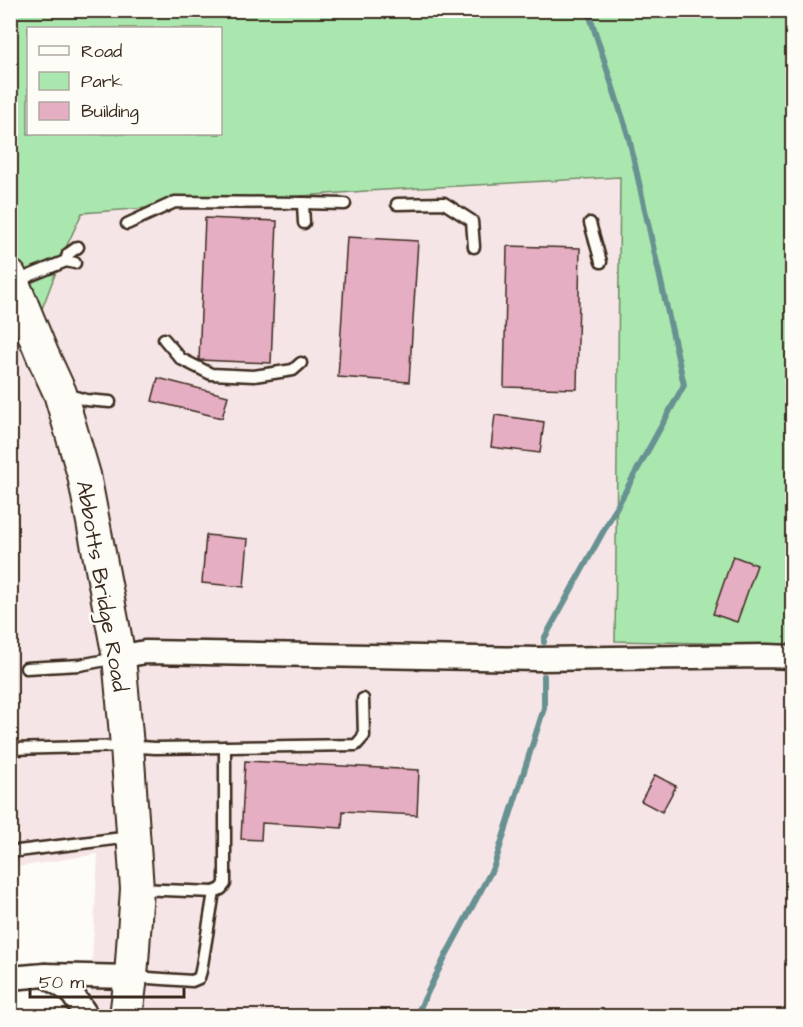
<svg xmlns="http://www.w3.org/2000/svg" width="803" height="1027" font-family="'Architects Daughter',sans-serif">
  <rect width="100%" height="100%" fill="#fdfcf7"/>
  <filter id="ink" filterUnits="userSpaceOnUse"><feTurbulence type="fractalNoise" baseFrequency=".0167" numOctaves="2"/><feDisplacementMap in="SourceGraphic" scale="12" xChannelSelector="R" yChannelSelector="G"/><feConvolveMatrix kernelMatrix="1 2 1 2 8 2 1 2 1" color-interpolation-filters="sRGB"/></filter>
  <g filter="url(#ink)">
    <path fill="#f6e5e7" d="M620,177L615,641L792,645V1016H89L98,854L11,868V344L31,338L62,256L81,213L366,191Z"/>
    <path fill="#aae7ae" stroke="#728866" stroke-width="1.5" fill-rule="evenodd" d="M11,11H792V645L615,641L620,177L366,191L82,213L62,256L31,338L11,288ZM28,28H220V134H28Z"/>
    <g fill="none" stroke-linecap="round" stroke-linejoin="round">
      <g stroke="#679192" stroke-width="6">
        <path d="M544,642V639L684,385L629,138L588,10"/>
        <path d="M416,1016L445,957L494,866L544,708V676"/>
      </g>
    </g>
    <g fill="#e6aec3" stroke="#3b2a1e" stroke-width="1.5">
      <path d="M205,218L277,221L271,363L199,360Z"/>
      <path d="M347,237L418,241L409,382L338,377Z"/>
      <path d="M507,246L580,248L577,389L504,387Z"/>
      <path d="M158,378L228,396L222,418L152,401Z"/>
      <path d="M495,415L544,422L540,453L491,447Z"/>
      <path d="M206,535L248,539L244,587L202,583Z"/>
      <path d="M733,556L757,565L737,622L713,614Z"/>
      <path d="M245,761L419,770L417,815L343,811L342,828L262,823L261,840L241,839Z"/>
      <path d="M655,775L676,786L662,812L641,801Z"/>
    </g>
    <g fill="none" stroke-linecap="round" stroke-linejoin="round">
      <g stroke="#3b2a1e" stroke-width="15">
        <g id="lane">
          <path d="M303,203L345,204"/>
          <path d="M397,204L444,203L472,221L474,247"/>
          <path d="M590,223L601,262"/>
          <path d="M127,224L175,202L303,203L304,223"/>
          <path d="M66,261L68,254L78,247"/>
          <path d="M14,282L66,261L75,263"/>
          <path d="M164,339L181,359L211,374L254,376L293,370L301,363"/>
          <path d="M66,394L86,400L110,402"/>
          <path d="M26,668L80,665L116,658"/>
          <path d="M10,749L127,746L155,748L356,745L364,736L363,699"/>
          <path d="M10,852L130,837"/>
          <path d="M138,889L214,892L221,889L225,884V747"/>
          <path d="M134,977L192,981L199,978L201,971L214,892"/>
        </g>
      </g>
      <g stroke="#3b2a1e" stroke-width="27">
        <g id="street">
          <path d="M119,657L145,652L537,659L767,656L792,657"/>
          <path d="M45,975L71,992L87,1016"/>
          <path d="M10,978L45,975L131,977"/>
        </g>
      </g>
      <g stroke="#3b2a1e" stroke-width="36">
        <path id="secondary" d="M10,276L43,356L60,393L84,475L119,657L127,746L137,889L131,977L126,1016"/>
      </g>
      <use href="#lane" stroke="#fdfcf7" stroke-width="10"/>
      <use href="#street" stroke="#fdfcf7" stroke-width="22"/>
      <use href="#secondary" stroke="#fdfcf7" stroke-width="32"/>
    </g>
  </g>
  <g text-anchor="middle" stroke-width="4.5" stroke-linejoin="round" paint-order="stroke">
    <g font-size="22" fill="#3b2a1e" stroke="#fdfcf7">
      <text transform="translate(103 586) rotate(80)" y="8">Abbotts Bridge Road</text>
    </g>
  </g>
  <rect width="803" height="1027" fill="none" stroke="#fdfcf7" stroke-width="36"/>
  <rect x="18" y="18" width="767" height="991" fill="none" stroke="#3b2a1e" stroke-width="2" filter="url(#ink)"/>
  <rect x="27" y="27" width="195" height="108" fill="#fdfcf7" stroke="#afa8a0" stroke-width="1.5"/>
  <rect x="39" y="46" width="30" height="9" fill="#fdfcf7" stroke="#afa8a0" stroke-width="1.5"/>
  <text x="81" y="57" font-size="18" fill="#3b2a1e">Road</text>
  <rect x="39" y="72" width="30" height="18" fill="#aae7ae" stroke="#afa8a0" stroke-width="1.5"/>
  <text x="81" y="87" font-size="18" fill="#3b2a1e">Park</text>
  <rect x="39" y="102" width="30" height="18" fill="#e6aec3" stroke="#afa8a0" stroke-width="1.5"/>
  <text x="81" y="117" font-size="18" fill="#3b2a1e">Building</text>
  <path d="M30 988v9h154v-9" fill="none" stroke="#3b2a1e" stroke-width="3"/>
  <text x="39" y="988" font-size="18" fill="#3b2a1e" stroke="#fdfcf7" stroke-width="4.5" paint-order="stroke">50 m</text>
</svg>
